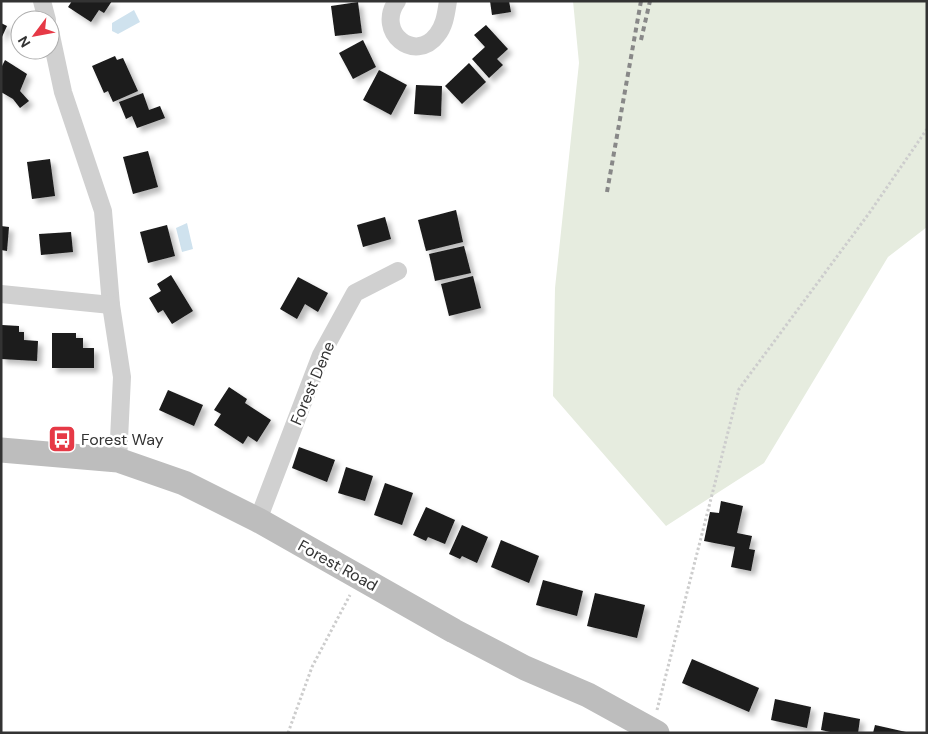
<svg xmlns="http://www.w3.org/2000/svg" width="928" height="734" font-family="'DM Sans',sans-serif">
  <defs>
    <filter id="shadow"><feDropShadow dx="4.5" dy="4.5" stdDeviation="2.5" flood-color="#0004"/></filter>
  </defs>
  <rect width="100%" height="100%" fill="#fff"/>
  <path fill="#e6ecdf" d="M573,1H927V227L888,257L764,463L666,526L553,396L555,288L579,63Z"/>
  <g fill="#cfe2ee">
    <path d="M134,10L140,22L118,34L112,31V23Z"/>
    <path d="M187,223L193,249L182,252L176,228Z"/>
  </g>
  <g fill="#1a1a1a" filter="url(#shadow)">
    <path d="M72,1H112L104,13L99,10L91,22L68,7Z"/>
    <path d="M490,1H509L511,12L492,15Z"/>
    <path d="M358,2L362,33L335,36L331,6Z"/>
    <path d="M1,23L7,26L1,39Z"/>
    <path d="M486,25L508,49L497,59L503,65L489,78L472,59L485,47L474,35Z"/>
    <path d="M363,40L376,67L353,79L339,53Z"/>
    <path d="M115,56L117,60L123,58L138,91L113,102L108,91L104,93L92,66Z"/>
    <path d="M5,60L27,74L20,91L29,101L20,108L13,99L1,92V68Z"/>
    <path d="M469,63L486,82L462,104L445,86Z"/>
    <path d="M379,70L407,85L391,115L363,100Z"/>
    <path d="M416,85L442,86L441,116L414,114Z"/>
    <path d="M143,93L149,110L160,106L165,118L137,128L132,116L126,119L119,102Z"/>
    <path d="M148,151L158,187L133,194L123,157Z"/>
    <path d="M50,159L55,196L32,199L27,162Z"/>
    <path d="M456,210L463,242L426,251L418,220Z"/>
    <path d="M385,217L391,239L363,247L357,225Z"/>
    <path d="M167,225L175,256L148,263L140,232Z"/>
    <path d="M1,226L9,227L7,251L1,250Z"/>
    <path d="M71,232L73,252L41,255L39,234Z"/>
    <path d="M464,246L471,273L435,281L429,254Z"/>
    <path d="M171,275L193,311L172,324L163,310L158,313L149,298L161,291L157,284Z"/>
    <path d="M473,276L481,308L449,316L441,284Z"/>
    <path d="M298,277L328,293L318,312L305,304L297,319L280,309Z"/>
    <path d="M2,325L19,326V332H24V340L38,341L37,361L1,359Z"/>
    <path d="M52,333H76V338H83V348H94V368H52Z"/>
    <path d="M229,387L247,399L245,403L271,420L257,442L248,436L243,444L214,425L221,414L214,410Z"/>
    <path d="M168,390L203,405L194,426L159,410Z"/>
    <path d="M299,447L335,460L327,482L292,468Z"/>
    <path d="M346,467L373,476L365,501L338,493Z"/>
    <path d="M385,483L413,493L402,525L374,515Z"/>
    <path d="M721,501L743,506L737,533L752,536L749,549L755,550L751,571L731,567L735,547L704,541L710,512L719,513Z"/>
    <path d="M426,507L455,520L445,544L428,537L426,541L413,535Z"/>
    <path d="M462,525L488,537L477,563L462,556L460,559L449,554Z"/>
    <path d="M501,540L539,556L529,583L491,567Z"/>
    <path d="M543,580L583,591L577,616L536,605Z"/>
    <path d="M595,593L645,605L637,638L587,626Z"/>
    <path d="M692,659L759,688L749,712L682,683Z"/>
    <path d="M775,699L811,707L807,728L771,720Z"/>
    <path d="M824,712L860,719L858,733H835L821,730Z"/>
    <path d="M875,725L906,732V733H873Z"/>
  </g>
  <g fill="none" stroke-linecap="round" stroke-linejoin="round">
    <g stroke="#cdcdcd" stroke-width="3" stroke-dasharray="2.5 2.5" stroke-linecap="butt">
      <path d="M657,710L739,389L870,212L927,129"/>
      <path d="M288,733L312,667L350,595"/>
    </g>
    <g stroke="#d0d0d0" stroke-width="18">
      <path d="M42,1L47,20"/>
      <path d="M397,1C375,32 415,64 437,35C445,25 446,13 448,1"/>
      <path d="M50,31L63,92L103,211L111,305L122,377L118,460"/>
      <path d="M1,294L111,305"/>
      <path d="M258,520L321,355L355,293L398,271"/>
    </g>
    <path stroke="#bdbdbd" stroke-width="25" d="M1,450L118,460L184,483L258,520L454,631L525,668L588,695L657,733"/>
    <g stroke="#888" stroke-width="4" stroke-dasharray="5 4" stroke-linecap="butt">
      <path d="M641,40L650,1"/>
      <path d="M607,192L641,1"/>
    </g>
  </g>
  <defs>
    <g id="bus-square" transform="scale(1.4375)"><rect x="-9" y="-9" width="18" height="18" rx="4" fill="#e63946" stroke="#fff"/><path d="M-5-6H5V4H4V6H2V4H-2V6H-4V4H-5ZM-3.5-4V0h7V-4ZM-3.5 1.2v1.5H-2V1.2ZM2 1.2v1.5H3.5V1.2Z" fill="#fff"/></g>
  </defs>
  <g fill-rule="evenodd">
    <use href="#bus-square" x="62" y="439"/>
  </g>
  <g text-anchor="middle" stroke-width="5" stroke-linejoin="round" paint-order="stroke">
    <g font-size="16" fill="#333" stroke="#fff">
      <text transform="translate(312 383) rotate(-67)" y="6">Forest Dene</text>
      <text transform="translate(338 565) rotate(29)" y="6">Forest Road</text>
    </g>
    <g font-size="16" fill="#333" stroke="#fff" text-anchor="start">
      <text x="81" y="445">Forest Way</text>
    </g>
  </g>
  <rect width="928" height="734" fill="none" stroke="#333333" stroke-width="5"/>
  <g transform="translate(35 35) rotate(238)"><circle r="24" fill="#ffffff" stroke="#adadad"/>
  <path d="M0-4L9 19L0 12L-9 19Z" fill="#e63946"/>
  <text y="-8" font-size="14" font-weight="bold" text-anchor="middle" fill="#333333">N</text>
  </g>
</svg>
